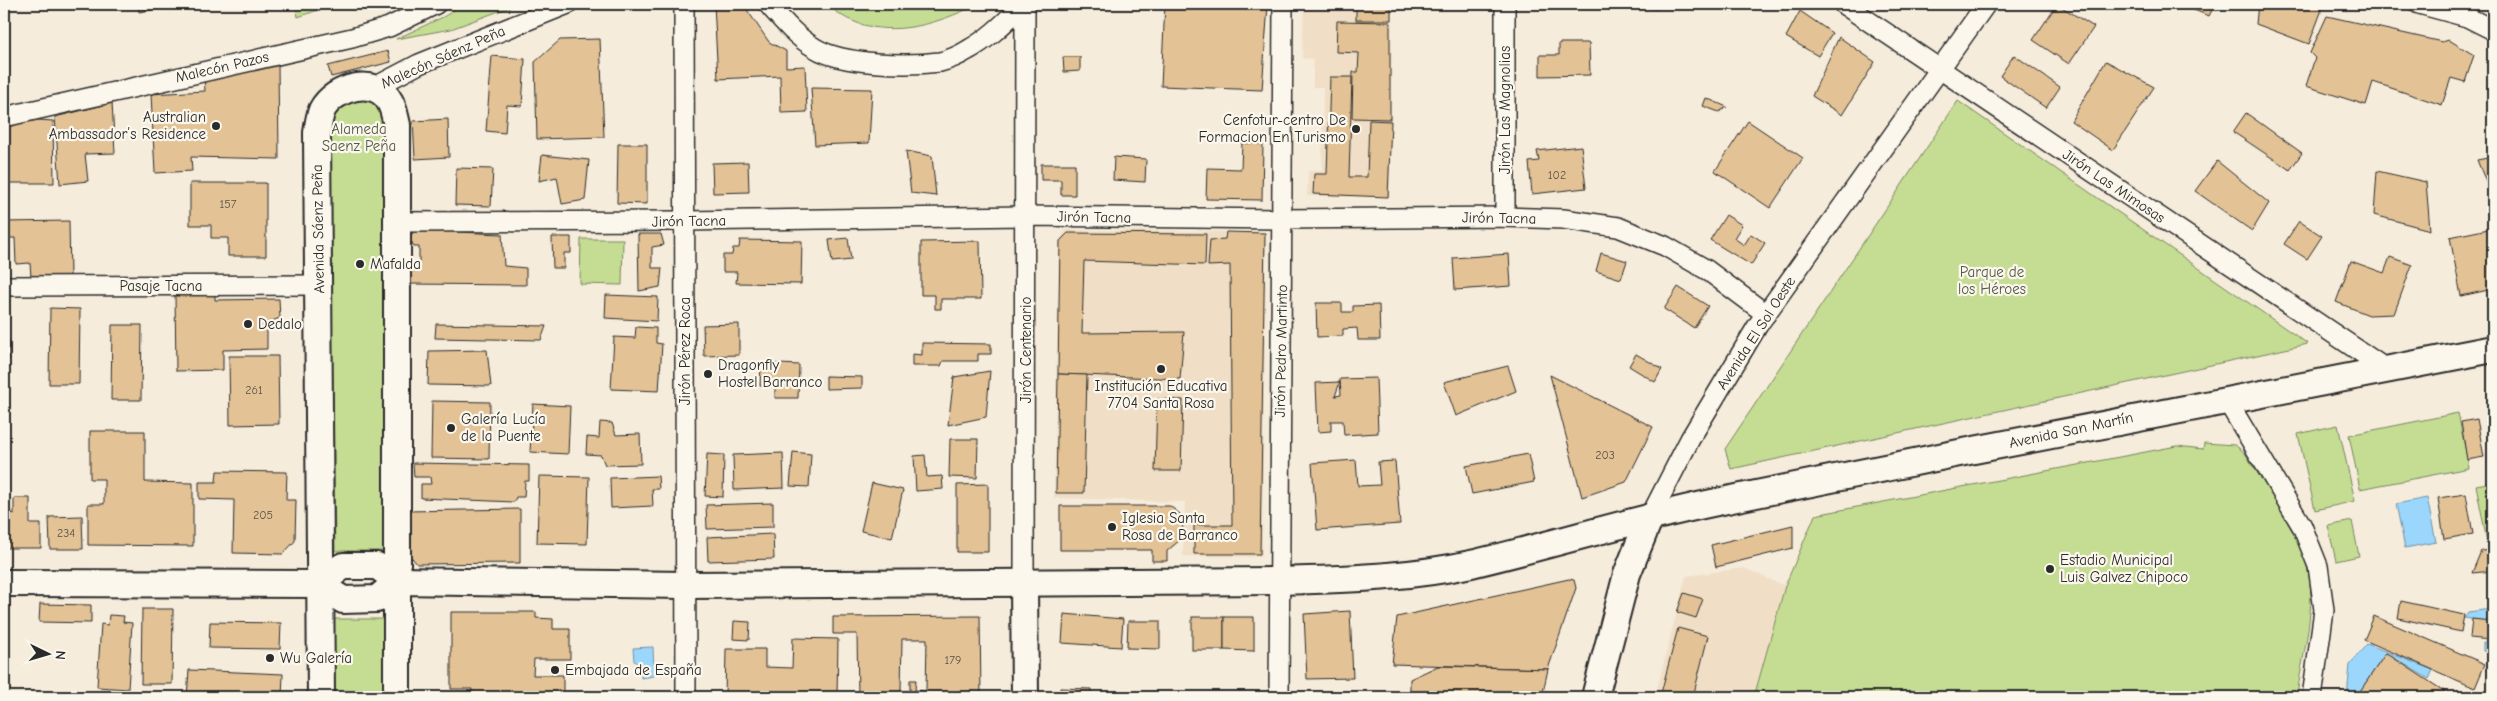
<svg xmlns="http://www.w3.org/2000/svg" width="2497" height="701" font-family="'Comic Neue',sans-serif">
  <rect width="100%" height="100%" fill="#f6ecdb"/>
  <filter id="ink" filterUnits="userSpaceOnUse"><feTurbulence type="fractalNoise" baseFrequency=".02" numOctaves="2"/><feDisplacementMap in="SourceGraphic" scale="10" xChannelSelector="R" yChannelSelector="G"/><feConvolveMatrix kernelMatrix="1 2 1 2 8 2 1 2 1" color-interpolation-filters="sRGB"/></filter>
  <g filter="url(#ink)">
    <g fill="#f0dfc6">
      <path d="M1304,4H1392L1390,197L1307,196L1308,171H1322L1323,87H1313V59L1302,58Z"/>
      <path d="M1066,230L1266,232L1262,557L1183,556L1185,502L1054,498L1059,241Z"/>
      <path d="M1744,568L1785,586L1754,697H1655L1686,576Z"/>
    </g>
    <g fill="#c4dd93" stroke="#78845f">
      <path d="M296,4H335L298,17Z"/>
      <path d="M463,4H518L451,29L396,39L445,16Z"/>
      <path d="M828,4H978C936,25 883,42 839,14C835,12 832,7 828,4Z"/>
      <path d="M357,96L377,103L390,126L385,551H335L330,134L337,106Z"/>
      <path d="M1958,101L2308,344L1731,469L1725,449Z"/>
      <path d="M581,239H623L622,285L580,284Z"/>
      <path d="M2458,413L2469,468L2360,489L2349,435Z"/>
      <path d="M2338,425L2355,501L2315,510L2298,434Z"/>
      <path d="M2204,443L2235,445L2245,453C2266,488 2301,535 2309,575C2316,611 2301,660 2297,697H1754L1785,586L1815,515L2177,446L2203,449Z"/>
      <path d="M2493,482V546L2488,547L2476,485Z"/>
      <path d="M2352,521L2359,556L2336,561L2328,526Z"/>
      <path d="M334,619H386V697H335Z"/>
    </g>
    <g fill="#9bd7fc" stroke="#6e92a8">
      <path d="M2427,498L2436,542L2405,548L2396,504Z"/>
      <path d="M2491,609L2493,610V652L2483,651V643H2489L2491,622L2464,618L2468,612Z"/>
      <path d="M2367,644L2433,670L2429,679L2386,653L2356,697H2347L2350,664Z"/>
      <path d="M653,647L654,676L641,678L640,665L634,661L633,648Z"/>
    </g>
    <g fill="#e3c295" stroke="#2b2b2b" fill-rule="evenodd">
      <path d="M138,4H183L139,12Z"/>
      <path d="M714,4H743L769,42L786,51V67L805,66L807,112L781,113L780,76L718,79Z"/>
      <path d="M1165,4H1268L1262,90L1161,86Z"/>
      <rect x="1356" y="4" width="35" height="16"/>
      <path d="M1626,4H1658L1657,9Z"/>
      <path d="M1714,4H1731L1729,11L1714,6Z"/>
      <path d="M2057,4L2094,27L2069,64L2033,40Z"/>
      <path d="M2179,4H2215L2209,16Z"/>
      <path d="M2258,4H2314L2323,7L2309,44L2256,24Z"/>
      <path d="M1800,11L1832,33L1818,56L1786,37Z"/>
      <path d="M2327,16L2442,42L2449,40L2474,55L2465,82L2451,78L2442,105L2373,82L2366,105L2306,86L2315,58L2310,53Z"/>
      <path d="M1337,21L1390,22V119L1352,118L1353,72H1358L1359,53L1336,52Z"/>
      <path d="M1839,37L1875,62L1842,115L1812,96Z"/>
      <path d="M600,39L604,137L537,139L535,62L560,40Z"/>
      <path d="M1559,43H1589L1590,75L1540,76V55H1559Z"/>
      <path d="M388,51L391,62L331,77L328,66Z"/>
      <path d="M2014,55L2060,87L2046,108L2000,76Z"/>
      <path d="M492,56L525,59L522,106L507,105L505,133L486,131Z"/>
      <path d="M1063,57H1080V71L1064,72Z"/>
      <path d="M2106,61L2154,87L2113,150L2071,121Z"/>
      <path d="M278,63L279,159L191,157L192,171L155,173L151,94L205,91L204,77Z"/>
      <path d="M1330,77H1352L1349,177H1367L1369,120L1391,121L1388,197L1313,194L1314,174H1327Z"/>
      <path d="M811,88L872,89L869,143L815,145Z"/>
      <path d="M1706,98L1727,107L1719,112L1703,106Z"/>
      <path d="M112,103L115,153L85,154L88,181L60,184L55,117Z"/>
      <path d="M2246,113L2302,153L2290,170L2233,132Z"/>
      <path d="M24,119L53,121L54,183H4V124Z"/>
      <path d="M448,119L449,157L415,159L413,121Z"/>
      <path d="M1748,121L1803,158L1770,208L1715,171Z"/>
      <path d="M1242,143L1263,144L1262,200L1206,199L1207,168L1241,169Z"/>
      <path d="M618,144H647V204L617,203Z"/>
      <path d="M1581,146L1586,188L1532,194L1529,162L1539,161L1537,151Z"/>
      <path d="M906,151L932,156L936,196L911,193Z"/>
      <path d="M542,155L589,160L585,200L562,204L557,177L539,181Z"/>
      <path d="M1114,157L1146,159L1145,182L1113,180Z"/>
      <path d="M2493,157V199L2477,160Z"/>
      <path d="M2217,161L2269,203L2252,231L2195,191Z"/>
      <path d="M748,162L749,192L713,193L712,163Z"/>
      <path d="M1041,164H1075V195H1061V180H1041Z"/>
      <path d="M456,168L493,169L491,206L455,205Z"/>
      <path d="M2377,171L2426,182L2430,230L2374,215Z"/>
      <path d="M190,183H266V256H228V238H211V225H190Z"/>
      <path d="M1726,215L1742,225L1734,238L1744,245L1751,234L1765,243L1751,265L1710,240Z"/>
      <path d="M69,221L70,276L31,277L30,263L16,264L15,238H4V222Z"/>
      <path d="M2299,221L2322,236L2307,259L2284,244Z"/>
      <path d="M2493,228V289L2461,296L2450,237Z"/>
      <path d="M414,230L502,234L504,266L526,268V285L410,284V269L415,263H419V247H414L410,238Z"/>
      <path d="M1226,232L1265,233L1260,554H1194V525H1232L1230,265L1208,266L1210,240L1225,239Z"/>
      <path d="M1068,233L1206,234L1205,265L1084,261L1082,333L1184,332L1180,379L1058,374L1060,241Z"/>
      <path d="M638,234H661L664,245L652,247V268H662L660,287L639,291Z"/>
      <path d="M552,237H571V253H564V268H553Z"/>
      <path d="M848,238L851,260L832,262L829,240Z"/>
      <path d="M740,240L802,241L801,284L736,283L737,272H723V255H732L733,248H739Z"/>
      <path d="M980,241L981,299H941V309H935V295H921V242Z"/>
      <path d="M1601,253L1627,261L1621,279L1596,271Z"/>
      <path d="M1509,254L1511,286L1455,290L1453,258Z"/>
      <path d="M2390,257L2412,265L2394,314L2369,315L2336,302L2351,261L2384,273Z"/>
      <path d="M1678,287L1708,306L1694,328L1664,309Z"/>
      <path d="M215,294V300L279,299L280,318L267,323V349L223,350V370L176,371L175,295Z"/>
      <path d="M606,295L658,297L657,321L605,318Z"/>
      <path d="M1316,303H1342V312H1353V306L1379,305L1380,340H1358L1357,328L1343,329V336L1317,337Z"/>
      <path d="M50,308L80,309L79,384H49Z"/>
      <path d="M436,324L546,326L541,340L435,338Z"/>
      <path d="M739,324V355L704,356L703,325Z"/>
      <path d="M112,325H142L141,400H111Z"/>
      <path d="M636,327L656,328V343L662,344L659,391L611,389L614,337L635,338Z"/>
      <rect x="4" y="340" width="5" height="20"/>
      <path d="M922,343L991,344V354H978V361H943L941,366H912V354L922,355Z"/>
      <path d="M487,350L491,386L428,385L429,351Z"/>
      <path d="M1636,354L1662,369L1655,382L1629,366Z"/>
      <path d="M229,356H278L279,424L230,425Z"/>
      <path d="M761,363L799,365L798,398H775V386H760Z"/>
      <path d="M1508,366L1516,391L1456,416L1444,382Z"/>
      <path d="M990,371L986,417L948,425L954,377Z"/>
      <path d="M1058,374L1087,375L1084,493H1056Z"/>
      <path d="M1550,375L1653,427L1626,482L1582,497Z"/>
      <path d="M826,376L862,377V388L826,389Z"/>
      <path d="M1376,378L1378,433L1344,435L1343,421H1331V431L1318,432L1316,383L1340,382L1335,396L1341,395L1340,379Z"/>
      <path d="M1157,399L1183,400L1181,471H1155Z"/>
      <path d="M432,401L490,402L489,459L431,458Z"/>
      <path d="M533,404L570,406L568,454L530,452Z"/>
      <path d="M2493,414V438L2489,415Z"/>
      <path d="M2477,419L2484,457L2467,460L2461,422Z"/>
      <path d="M600,422L612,423L616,435L640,434L641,464L605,465L601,455L586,454L587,437L599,438Z"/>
      <path d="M90,431H145V482L193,483V546L88,545V504H104V479H90Z"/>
      <path d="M950,439H978L977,478L949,477Z"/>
      <path d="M793,452L811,454L809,487L790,486Z"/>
      <path d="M783,453L784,488L734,490L733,455Z"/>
      <path d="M707,454L724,455L723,497L705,496Z"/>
      <path d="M1528,454L1534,482L1472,494L1466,466Z"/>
      <path d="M925,455L927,477L942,476L943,489L916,491L914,456Z"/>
      <path d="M1356,460L1358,486L1380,485L1378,462L1395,461L1400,524L1317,530L1312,463Z"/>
      <path d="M413,463L529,465V481H525L524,497H516L514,502L421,498V484H431L430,477H414Z"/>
      <path d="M217,471L287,472L286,500H296L295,541L283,554L233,553L234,500L199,499V482H216Z"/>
      <path d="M539,476L589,477L587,544L537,543Z"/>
      <path d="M658,476L659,489H652L653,506L611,508L610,478Z"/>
      <path d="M872,483L903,490L892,538L861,531Z"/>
      <path d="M988,484V552H957V485Z"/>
      <path d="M2466,494L2473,534L2444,539L2438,498Z"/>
      <path d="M14,498H30V524H41V548H4V502H7V511L14,514Z"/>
      <path d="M773,503V527L707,529L706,505Z"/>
      <path d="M1060,506H1170L1180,514L1183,526L1180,540L1167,551V561H1152V550H1060Z"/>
      <path d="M520,509V563L417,564L408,553L407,511Z"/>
      <path d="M82,516L83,549H50L49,517Z"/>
      <path d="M1793,525V548L1716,567L1711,545Z"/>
      <path d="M773,534L774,559L708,561L707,537Z"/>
      <path d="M2493,550V571L2472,573L2481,551Z"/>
      <path d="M1569,579L1574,580L1576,588L1548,669L1392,664L1397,617Z"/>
      <path d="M1684,593L1703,599L1696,618L1677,612Z"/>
      <path d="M2401,601L2464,615L2461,632L2398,618Z"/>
      <path d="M40,604L91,605V623L39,622Z"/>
      <path d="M142,609H173L172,684H141Z"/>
      <path d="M1350,611L1353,678L1307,679L1304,614Z"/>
      <path d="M451,612H536V618L553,619V629H570V659H534L533,675H563V697H472V689H451Z"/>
      <path d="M1064,614L1123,619L1121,647L1062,643Z"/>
      <path d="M109,615L124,616L123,622L132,623L128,689L97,687L101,624L108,625Z"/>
      <path d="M980,616L981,697H858L857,634H833V617ZM902,639H927L926,691L915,690L916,680H910V691H901Z"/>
      <path d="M2374,616L2485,664L2475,688L2364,640Z"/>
      <rect x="1192" y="617" width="32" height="33"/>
      <path d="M1224,617H1254V651L1224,650Z"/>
      <path d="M2472,619L2491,621L2490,640L2470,638Z"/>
      <path d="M734,621L750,622L749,640L733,639Z"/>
      <path d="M1128,621H1160V649L1127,648Z"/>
      <path d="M210,622L281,623L280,649L209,648Z"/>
      <path d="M1678,628L1708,636L1693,697H1660Z"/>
      <path d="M793,638L838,639L837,697H786V695H762V697H725L726,649H765V667L792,668Z"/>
      <path d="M4,644H9L7,686H4Z"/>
      <path d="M2386,653L2453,697H2356Z"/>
      <path d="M1438,666L1548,669L1542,697H1410V679Z"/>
      <path d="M189,670L283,674L282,697H187Z"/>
      <path d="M1060,688L1091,689V697H1060Z"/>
      <path d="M1299,694L1366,695V697H1299Z"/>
    </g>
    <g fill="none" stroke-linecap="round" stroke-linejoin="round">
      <g stroke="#2b2b2b" stroke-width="22">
        <g id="street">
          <path d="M684,4L686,697"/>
          <path d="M768,4C782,20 796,37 815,48C843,65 908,66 940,62C948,60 960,55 968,50C990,38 1006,21 1024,4"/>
          <path d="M1843,4L2386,369"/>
          <path d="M2419,4L2467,17L2493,30"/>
          <path d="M373,88L419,64L568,4"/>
          <path d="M4,117L352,38L389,27L436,4"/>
          <path d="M1505,217V4"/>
          <path d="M398,222L684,221L1026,216L1282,219L1505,217L1563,219L1618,227L1665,246L1707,270L1766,314"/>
          <path d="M4,286L319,285"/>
          <path d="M2226,399L2302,526L2318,566L2324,610L2312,697"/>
          <path d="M1650,517L1690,439L1758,325L1986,4"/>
          <path d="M1024,583L1025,4"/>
          <path d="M1279,697L1283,4"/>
        </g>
      </g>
      <g stroke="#2b2b2b" stroke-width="30">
        <g id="secondary">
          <path d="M4,583L319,584L343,600L377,599L398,581L685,585L1279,581C1343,579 1408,578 1471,564C1552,545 1631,520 1712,503C1972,450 2232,398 2493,349"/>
          <path d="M1024,583L1025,697"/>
          <path d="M319,584L343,566H377L398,581"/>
          <path d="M321,697L317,133C318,126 319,118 322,110C334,87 376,75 390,102C394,109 395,117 397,125V697"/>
          <path d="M1595,697L1627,574L1650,517"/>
        </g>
      </g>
      <use href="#street" stroke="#fbf7ec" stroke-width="19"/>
      <use href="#secondary" stroke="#fbf7ec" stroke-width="26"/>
    </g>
  </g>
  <g fill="#2b2b2b" stroke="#fbf7ec" stroke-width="2">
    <circle cx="216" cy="126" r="5"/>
    <circle cx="1356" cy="129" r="5"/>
    <circle cx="360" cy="264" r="5"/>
    <circle cx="248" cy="324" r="5"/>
    <circle cx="1161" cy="369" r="5"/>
    <circle cx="708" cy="374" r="5"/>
    <circle cx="451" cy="428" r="5"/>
    <circle cx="1112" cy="527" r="5"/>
    <circle cx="2050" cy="569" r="5"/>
    <circle cx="270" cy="658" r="5"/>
    <circle cx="555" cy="670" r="5"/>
  </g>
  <g text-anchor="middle" stroke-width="4.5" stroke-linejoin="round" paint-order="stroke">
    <g font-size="12" fill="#595146">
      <text x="1557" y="179">102</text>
      <text x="228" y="208">157</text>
      <text x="254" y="394">261</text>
      <text x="1605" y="459">203</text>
      <text x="263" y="519">205</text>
      <text x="66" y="537">234</text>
      <text x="953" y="664">179</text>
    </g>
    <g font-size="15" fill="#2b2b2b" stroke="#fbf7ec">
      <text transform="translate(443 57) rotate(-24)" y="5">Malecón Sáenz Peña</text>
      <text transform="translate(222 67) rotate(-13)" y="5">Malecón Pazos</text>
      <text transform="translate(1505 110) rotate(-90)" y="5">Jirón Las Magnolias</text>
      <text transform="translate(2114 186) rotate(34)" y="5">Jirón Las Mimosas</text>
      <text transform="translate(1094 217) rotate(1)" y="5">Jirón Tacna</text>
      <text transform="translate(1499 218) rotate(1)" y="5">Jirón Tacna</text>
      <text transform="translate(689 221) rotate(-1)" y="5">Jirón Tacna</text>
      <text transform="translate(318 229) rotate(-91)" y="5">Avenida Sáenz Peña</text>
      <text x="161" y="291">Pasaje Tacna</text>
      <text transform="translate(1756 333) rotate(-57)" y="5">Avenida El Sol Oeste</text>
      <text transform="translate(1026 350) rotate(-90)" y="5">Jirón Centenario</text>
      <text transform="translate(685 351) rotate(-90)" y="5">Jirón Pérez Roca</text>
      <text transform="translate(1281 351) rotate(-89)" y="5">Jirón Pedro Martinto</text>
      <text transform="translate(2071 430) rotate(-12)" y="5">Avenida San Martín</text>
    </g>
    <g font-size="15" fill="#2b2b2b" stroke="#fbf7ec" text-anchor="start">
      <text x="206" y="122" text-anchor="end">Australian<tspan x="206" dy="17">Ambassador’s Residence</tspan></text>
      <text x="1346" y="125" text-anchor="end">Cenfotur-centro De<tspan x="1346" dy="17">Formacion En Turismo</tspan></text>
      <text x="370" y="269">Mafalda</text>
      <text x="258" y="329">Dedalo</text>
      <text x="718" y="370">Dragonfly<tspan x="718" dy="17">Hostel Barranco</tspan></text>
      <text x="1161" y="391" text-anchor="middle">Institución Educativa<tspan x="1161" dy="17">7704 Santa Rosa</tspan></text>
      <text x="461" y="424">Galería Lucía<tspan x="461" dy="17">de la Puente</tspan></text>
      <text x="1122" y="523">Iglesia Santa<tspan x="1122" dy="17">Rosa de Barranco</tspan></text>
      <text x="2060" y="565">Estadio Municipal<tspan x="2060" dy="17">Luis Galvez Chipoco</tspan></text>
      <text x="280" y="663">Wu Galería</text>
      <text x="565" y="675">Embajada de España</text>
    </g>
    <g font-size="15" fill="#515845" stroke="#fbf7ec">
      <text x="359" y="134">Alameda<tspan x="359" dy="17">Saenz Peña</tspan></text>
      <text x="1992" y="277">Parque de<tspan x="1992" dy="17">los Héroes</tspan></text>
    </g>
  </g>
  <rect width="2497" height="701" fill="none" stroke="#fbf7ec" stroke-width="20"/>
  <rect x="10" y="10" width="2477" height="681" fill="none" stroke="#2b2b2b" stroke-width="2" filter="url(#ink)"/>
  <g transform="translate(48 654) rotate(95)" stroke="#fbf7ec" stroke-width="4" paint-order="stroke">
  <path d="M0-4L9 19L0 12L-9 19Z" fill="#2b2b2b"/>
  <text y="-8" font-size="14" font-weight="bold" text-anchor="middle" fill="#2b2b2b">N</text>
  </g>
</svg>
